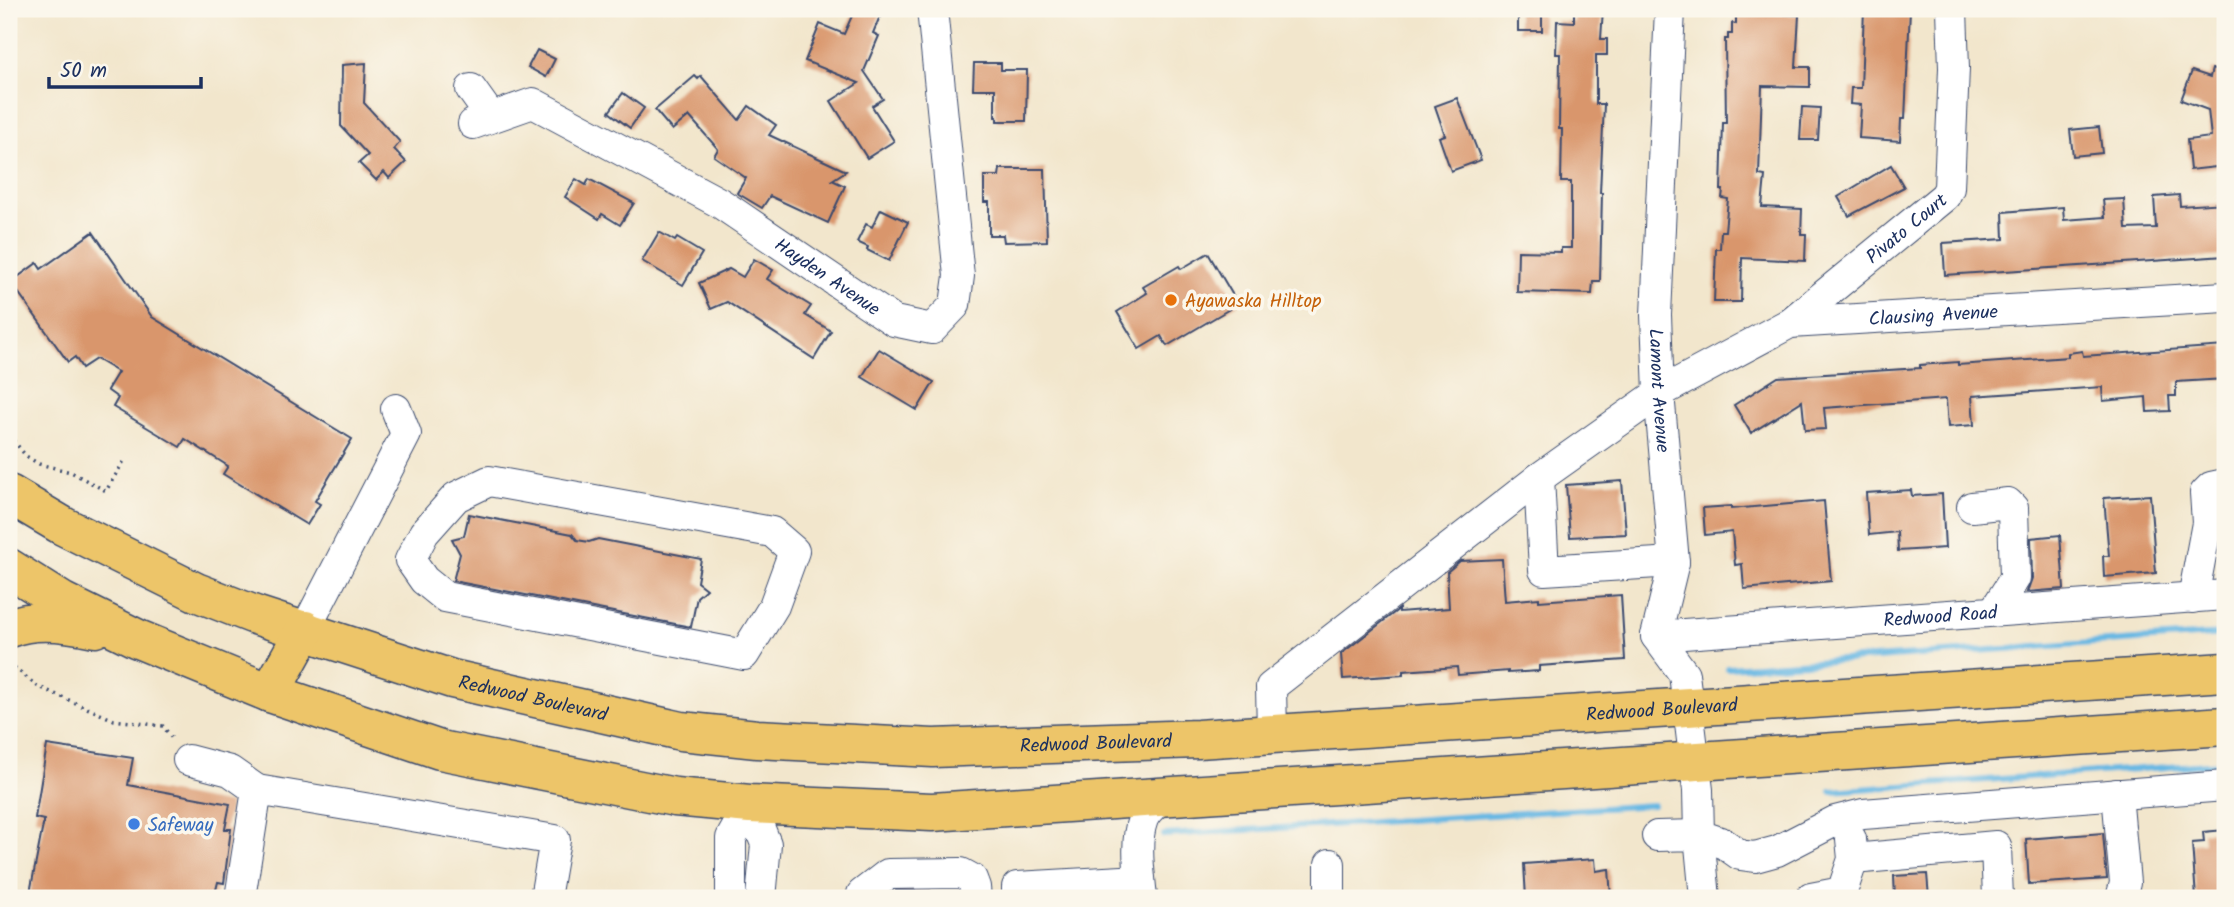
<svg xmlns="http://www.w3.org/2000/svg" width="2234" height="907" font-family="Kalam,sans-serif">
  <rect width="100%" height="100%" fill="#fbf7ec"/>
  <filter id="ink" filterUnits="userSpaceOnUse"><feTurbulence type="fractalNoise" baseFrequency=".0143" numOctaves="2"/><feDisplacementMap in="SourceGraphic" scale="14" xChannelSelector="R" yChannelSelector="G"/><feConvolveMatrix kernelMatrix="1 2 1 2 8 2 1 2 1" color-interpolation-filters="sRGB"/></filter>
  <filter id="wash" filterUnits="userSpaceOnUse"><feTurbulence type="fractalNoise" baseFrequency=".00686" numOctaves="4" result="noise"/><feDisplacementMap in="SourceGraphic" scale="28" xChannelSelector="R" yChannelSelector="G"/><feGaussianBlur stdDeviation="1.57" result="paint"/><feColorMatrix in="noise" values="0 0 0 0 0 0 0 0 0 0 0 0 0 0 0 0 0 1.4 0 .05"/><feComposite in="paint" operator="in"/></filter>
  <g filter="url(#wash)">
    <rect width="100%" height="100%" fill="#f2e6cc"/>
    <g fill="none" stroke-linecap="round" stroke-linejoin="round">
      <g stroke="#68b8e3" stroke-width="6">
        <path d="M1728,668L2225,634"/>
        <path d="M1831,791L2225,763"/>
        <path d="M1164,835L1653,805"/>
      </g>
    </g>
    <g id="blocks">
      <g fill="#d9966c">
        <path d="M855,9H883L873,33L879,36L864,71L883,99L872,106L894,141L867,158L831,101L859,83L805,61L820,24L844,34Z"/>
        <rect x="1518" y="9" width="24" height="22"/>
        <path d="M1574,9H1603L1601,39H1607V55H1596V104H1604L1600,193H1602L1600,281H1593L1592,294L1517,292L1518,251L1561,252V248H1571V182H1561L1562,129H1559L1560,54H1556L1557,21L1574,22Z"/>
        <path d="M1864,9H1910L1905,119H1901L1900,141L1859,138L1861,105L1850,104L1851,88H1861Z"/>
        <path d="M1736,11L1799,15L1796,67H1810V87L1762,86L1759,175L1765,176L1762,207L1802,209L1801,234H1806L1805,261L1742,258L1741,302H1714L1716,249H1720L1721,231H1725L1728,199L1722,198L1723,190H1721L1723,123H1726L1725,39H1728V34H1732V23L1736,24Z"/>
        <path d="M537,50L555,59L546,77L528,67Z"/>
        <path d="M366,63L364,103L400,142L394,149L406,162L389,178L384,172L376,180L359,163L368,155L341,126L342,65Z"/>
        <path d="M974,63H1001V70H1027L1026,121H997V117H995V89H973Z"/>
        <path d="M2212,69L2225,74V166L2190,170L2187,140L2211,137L2208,110L2181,100L2192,71L2210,77Z"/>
        <path d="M695,76L698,79L701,76L739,120L749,106L776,125L769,135L846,171L832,180L845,186L828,223L770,196L762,208L737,193L746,178L714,156L718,149L689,116L672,130L655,110Z"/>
        <path d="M623,93L644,108L630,128L609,112Z"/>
        <path d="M1457,98L1481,160L1451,171L1439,137L1445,135L1435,106Z"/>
        <path d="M1802,107L1820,108L1818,140H1800Z"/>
        <path d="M2099,127L2102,153L2073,156L2070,130Z"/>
        <path d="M1891,165L1904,187L1849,216L1838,197Z"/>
        <path d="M1000,169H1045L1047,241L1004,242L1003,235H989V202H984V176H999Z"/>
        <path d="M576,179L586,185L589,179L634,203L620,225L602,214L599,219L565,197Z"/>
        <path d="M2179,195L2180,206L2225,203V256L1945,275L1943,243L2004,239L2003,212L2063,207L2064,220L2105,217L2103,200L2124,199L2126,229L2156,228L2154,197Z"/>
        <path d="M881,209L908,222L889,261L867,250L868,247L857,242L866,224L872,227Z"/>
        <path d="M93,232L152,317L352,439L315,501L320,504L307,525L223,474L228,466L185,439L180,447L113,407L118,398L107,390L118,372L96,359L82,368L75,357L68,362L11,282L37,263L41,269Z"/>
        <path d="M659,232L675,241L677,238L702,253L683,285L642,261Z"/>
        <path d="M1208,253L1238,304L1167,346L1161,336L1139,349L1117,312L1147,293L1143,287L1179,266L1181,269Z"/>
        <path d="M754,259L773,270L767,279L811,306L805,315L831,331L814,359L727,302L711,309L699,283L729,269L743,277Z"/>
        <path d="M2225,346V379L2176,382V396H2169L2170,411L2147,412L2146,397L2103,401L2102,387L1972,396L1974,425L1948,427L1946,399L1824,408L1826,429L1805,430L1802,401L1751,433L1734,405L1778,377L1920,368V365L1958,362V365L2068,357V353L2082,351L2083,356Z"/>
        <path d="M879,349L934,382L917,410L862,377Z"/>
        <path d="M1622,481L1626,534L1570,537L1566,485Z"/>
        <path d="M1911,490L1912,496L1942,494L1945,548L1898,551L1897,532L1869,535L1866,493Z"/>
        <path d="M2150,495L2156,573L2104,577L2103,556H2109L2104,498Z"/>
        <path d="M1824,501L1831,581L1744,589L1742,564L1735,565L1732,532L1705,535L1703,508L1731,506V509Z"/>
        <path d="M469,514L572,534L577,540L589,542L598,539L701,559L697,582L706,589L697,597L691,627L453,581L460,554L452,539L464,536Z"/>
        <path d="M2060,535L2064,589L2027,592L2032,578L2031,538Z"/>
        <path d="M1502,559L1505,601L1539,598V601L1621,595L1625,660L1539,666V671L1508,673V671L1458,675L1457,667L1403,671V675L1343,679L1341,654L1399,609V612L1449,608L1447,572L1460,561Z"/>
        <path d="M47,745L133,758L128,785L230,804L225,829H231L224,883L218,882L214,898H29L44,820L35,818Z"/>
        <path d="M2225,830V898H2196L2192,843L2204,842L2203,832Z"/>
        <path d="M2103,833L2107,879L2029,884L2026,839Z"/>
        <path d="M1595,859L1596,871L1609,869L1611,898H1526L1524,864Z"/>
        <path d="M1927,874L1929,898H1895L1894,876Z"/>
        <rect x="896" y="891" width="34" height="7"/>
      </g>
    </g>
  </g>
  <g filter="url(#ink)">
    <use href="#blocks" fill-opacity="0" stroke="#3b4a6e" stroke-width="2"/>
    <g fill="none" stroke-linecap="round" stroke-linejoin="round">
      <g stroke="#3b4a6e" stroke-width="32">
        <g id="minor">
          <path id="s1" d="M1670,9L1656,315L1659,393L1674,562L1656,636L1684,674L1698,790L1699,835L1723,843L1740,855L1755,857L1777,851L1835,821L1863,814L2225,786"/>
          <path d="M471,89L491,117"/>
          <path id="s2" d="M473,124L533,103L720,203L894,321L932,329L955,305L959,276L932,9"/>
          <path id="s3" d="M1790,323L1945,196L1949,188L1954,68L1952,9"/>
          <path d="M1539,478L1544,570L1674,562"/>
          <path d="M489,481L772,532L794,551L774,606L744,655L445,597L424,580L410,560L424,533L456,497Z"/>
          <path d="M1972,507L2008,503L2013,508L2015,578L1994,611"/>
          <path d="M2193,598L2207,523L2205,493L2211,487L2225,484"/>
          <path d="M305,630L406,434L396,409"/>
          <path id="s4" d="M1656,636L2225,595"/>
          <path id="s5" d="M1272,732L1271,687L1539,478L1659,393L1790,323L2225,297"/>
          <path d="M188,760L230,771L257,790"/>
          <path d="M2117,794L2125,883L2121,898"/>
          <path d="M1657,836L1699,835L1705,898"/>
          <path d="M1853,859L1996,846L1998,898"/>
          <path d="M862,894L888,874L961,873L972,879L975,887L976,898"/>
          <path d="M240,898L257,790L555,840L545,898"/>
          <path d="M731,898V838L750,804L766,844L761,898"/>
          <path d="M1017,898V887L1140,880"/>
          <path d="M1142,898C1140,874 1134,843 1143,819C1146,811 1155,804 1161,798"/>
          <path d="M1330,898V864"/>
          <path d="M1811,898L1842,892L1853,859L1851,839"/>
        </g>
      </g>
      <g stroke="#3b4a6e" stroke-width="41">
        <g id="major">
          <path id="s6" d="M9,494L63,526L196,592L255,615L452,679L681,731L757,739L933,748L1198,739L2225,672"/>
          <path d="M9,568L63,602L138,639L270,693L440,750L675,797L750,804L932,812L2225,726"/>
          <path d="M9,628C35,617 68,622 95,628"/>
          <path d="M270,693L305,630"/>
        </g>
      </g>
      <g stroke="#3b4a6e" stroke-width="3.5" stroke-dasharray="2 5" stroke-linecap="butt">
        <path d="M9,435L26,456L39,464L71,472L106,491L124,461"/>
        <path d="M9,663L37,686L114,720L163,726L173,740"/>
      </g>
      <use href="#minor" stroke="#fff" stroke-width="30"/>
      <use href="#major" stroke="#edc569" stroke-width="38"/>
    </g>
  </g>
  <circle fill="#e8710a" stroke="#fbf7ec" stroke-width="2.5" cx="1171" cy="300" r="7"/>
  <circle fill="#3f7fe0" stroke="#fbf7ec" stroke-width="2.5" cx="134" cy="824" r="7"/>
  <g text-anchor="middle" stroke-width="7" stroke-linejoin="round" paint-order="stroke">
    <g font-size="19" fill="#1b2f5e" stroke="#fbf7ec">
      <text dy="7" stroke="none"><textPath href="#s3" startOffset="150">Pivato Court</textPath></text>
      <text dy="7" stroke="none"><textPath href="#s2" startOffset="406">Hayden Avenue</textPath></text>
      <text dy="7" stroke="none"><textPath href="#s5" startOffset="824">Clausing Avenue</textPath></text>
      <text dy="7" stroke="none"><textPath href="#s1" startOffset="382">Lamont Avenue</textPath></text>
      <text dy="7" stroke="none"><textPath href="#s4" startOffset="285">Redwood Road</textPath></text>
      <text dy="7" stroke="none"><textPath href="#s6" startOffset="565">Redwood Boulevard</textPath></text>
      <text dy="7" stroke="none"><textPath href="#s6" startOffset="1699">Redwood Boulevard</textPath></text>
      <text dy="7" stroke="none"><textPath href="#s6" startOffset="1132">Redwood Boulevard</textPath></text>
    </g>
    <g font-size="19" fill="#c56008" stroke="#fbf7ec" text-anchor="start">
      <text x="1185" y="307">Ayawaska Hilltop</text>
    </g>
    <g font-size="19" fill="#366cbe" stroke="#fbf7ec" text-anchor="start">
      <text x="148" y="831">Safeway</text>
    </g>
  </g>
  <rect width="2234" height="907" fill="none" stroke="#fbf7ec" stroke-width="35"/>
  <path d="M49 77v10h152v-10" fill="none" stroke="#1b2f5e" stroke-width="3.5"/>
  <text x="60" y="77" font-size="21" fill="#1b2f5e" stroke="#fbf7ec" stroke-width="5" paint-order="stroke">50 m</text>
</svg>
